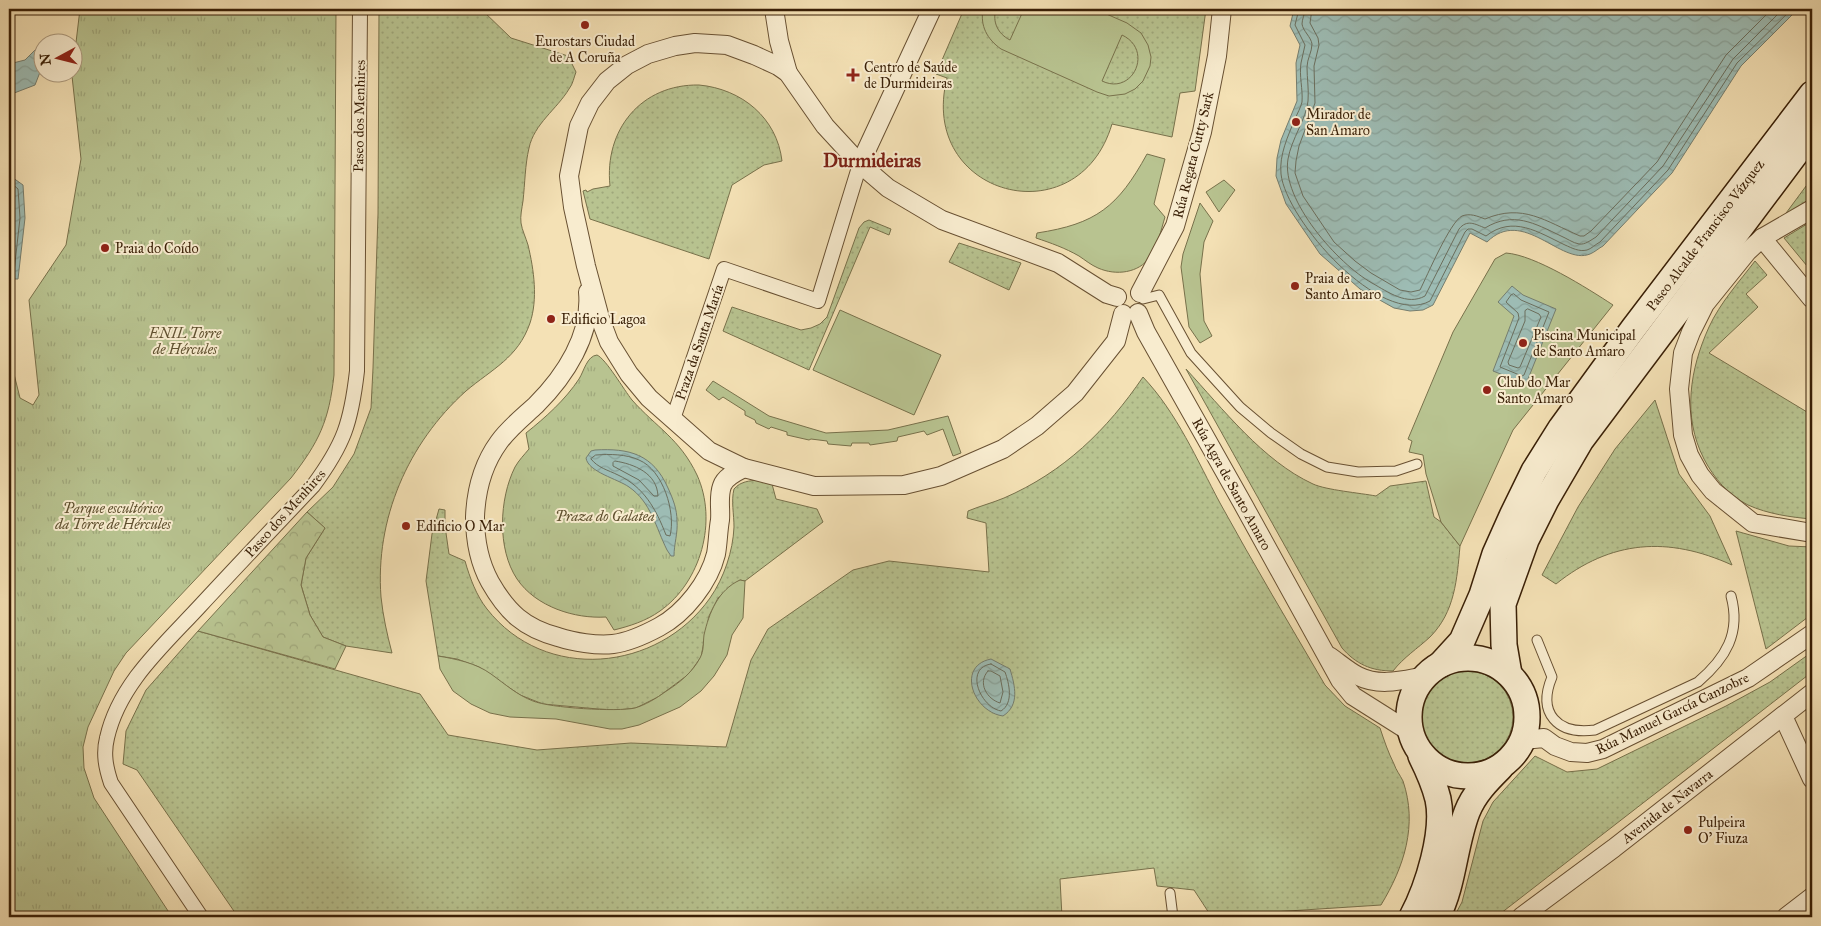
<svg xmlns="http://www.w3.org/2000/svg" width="1821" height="926" font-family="'IM FELL Great Primer',serif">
  <defs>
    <pattern id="grass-dots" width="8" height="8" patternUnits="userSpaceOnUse" patternTransform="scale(1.25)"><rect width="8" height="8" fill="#b8c390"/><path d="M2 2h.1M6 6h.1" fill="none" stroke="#9fa77b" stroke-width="1.8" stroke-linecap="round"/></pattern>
    <pattern id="forest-crowns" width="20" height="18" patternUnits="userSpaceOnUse" patternTransform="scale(1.25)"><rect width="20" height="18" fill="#b8c390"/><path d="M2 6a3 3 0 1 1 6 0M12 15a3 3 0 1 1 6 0" fill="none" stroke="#9fa77b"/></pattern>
    <pattern id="park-tufts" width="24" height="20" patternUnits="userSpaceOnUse" patternTransform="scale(1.25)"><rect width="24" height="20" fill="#b8c390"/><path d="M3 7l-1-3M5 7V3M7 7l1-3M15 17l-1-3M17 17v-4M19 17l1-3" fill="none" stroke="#9fa77b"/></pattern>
    <pattern id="water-waves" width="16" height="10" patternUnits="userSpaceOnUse" patternTransform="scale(1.25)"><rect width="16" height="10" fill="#9dbcb4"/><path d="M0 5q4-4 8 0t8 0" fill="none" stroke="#88a199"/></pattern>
  </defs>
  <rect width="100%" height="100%" fill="#f4e1b5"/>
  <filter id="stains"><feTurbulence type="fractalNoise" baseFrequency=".004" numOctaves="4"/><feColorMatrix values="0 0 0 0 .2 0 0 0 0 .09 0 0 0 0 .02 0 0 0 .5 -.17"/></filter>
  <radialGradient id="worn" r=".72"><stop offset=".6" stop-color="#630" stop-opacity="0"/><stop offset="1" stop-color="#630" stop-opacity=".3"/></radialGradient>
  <g fill="url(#grass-dots)" stroke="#78714b">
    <path d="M379,9H481L511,38L568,56L576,72C574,77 573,84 569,89C557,109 534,124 529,148C525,165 525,183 523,201C522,208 520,216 521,223C522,230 526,238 528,245C534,270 538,299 530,323C518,358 492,369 466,391C408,443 375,519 381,597C383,616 387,634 392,653L346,646L323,637L310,615L301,585L306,558L325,528L307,512L333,487L354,454L371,408L373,368L378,214Z"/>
    <path d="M964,9H1206L1195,91L1180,93L1172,137L1112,124C1078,239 917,196 947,78L936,74Z"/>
    <path d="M699,85C742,89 777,118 782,161L764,165L732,185L709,259L590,219L583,191L586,190L587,192L593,189L610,186C604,130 641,84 699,85Z"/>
    <path d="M1812,178V205L1775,228Z"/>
    <path d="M869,220L891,229L889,235L870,227L809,370L723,331L732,307L801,330L811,328L820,324L827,317L859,228L864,222Z"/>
    <path d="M1812,221V272L1784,238Z"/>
    <path d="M959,243L1021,263L1009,290L949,262Z"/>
    <path d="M1755,261L1767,275L1746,294L1758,307L1709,353L1812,415L1811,519C1790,517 1768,514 1748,505C1728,495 1714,478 1704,459C1682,416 1690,369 1709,327C1720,303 1739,282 1755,261Z"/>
    <path d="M1186,369C1223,409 1263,461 1313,484C1326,490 1360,493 1376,496L1390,486L1426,481L1434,517L1441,522L1460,546C1457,579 1455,612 1430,637C1417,649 1404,657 1393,671C1371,671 1356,664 1342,648Z"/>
    <path d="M1143,377C1177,413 1197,460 1220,503C1254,565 1290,625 1325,685L1345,706L1380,728C1384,740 1388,752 1394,764C1396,770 1400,775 1403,781C1418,825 1404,867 1381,905L1211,916L1194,890L1157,886L1154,868L1060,879L1062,917H238L137,770L123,764L126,731L146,690L198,631L420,694L448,735L537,750L631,743L726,747L751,660L768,629L853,570L889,561L989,572L986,523L967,518L968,511C980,506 992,503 1004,498C1064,472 1107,430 1143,377Z"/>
    <path d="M1655,400L1679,474L1710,516L1732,565C1668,536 1611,540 1556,584L1542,575L1578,507L1615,449Z"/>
    <path d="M759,480L772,484L776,499L817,509L823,522L745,581L740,580L718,598L709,616L701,657L689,674L658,697L636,708L618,710L598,709L543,704L520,695L479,667L457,659L438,656L426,581L432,534L439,509L445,510V526L449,554L465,561C470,578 476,595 487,609C545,683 658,672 710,598C724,578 733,551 734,527C734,514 731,501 734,489C741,481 749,481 759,480Z"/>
    <path d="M1736,531L1789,546L1812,547V614L1766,649Z"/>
    <path d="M1812,652V672L1496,917H1454L1462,902L1483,821L1493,802L1535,756L1567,772L1597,769L1726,706L1770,682Z"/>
    <circle cx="1467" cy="717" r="46"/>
  </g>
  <path fill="url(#forest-crowns)" stroke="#78714b" d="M307,512L325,528L306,558L301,585L310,615L323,637L346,646L335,669L198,631Z"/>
  <g fill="url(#park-tufts)" stroke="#78714b">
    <path d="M80,9H336L334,375C329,421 319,442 291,478L126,653L114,671L88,727L83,747L84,768L94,798L172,917H9V354L20,398L33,405L39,395L29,300L66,245L81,159L72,76Z"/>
    <path d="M597,355C606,359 624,390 632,400C656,427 680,439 697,475C718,521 701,582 660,611C646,621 630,626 614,630L606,617C575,619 536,607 517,579C497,549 499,499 515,467C519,460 524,455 529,449L526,433C546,417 565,400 579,379C584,371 587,356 597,355Z"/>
  </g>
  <g fill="#b8c390" stroke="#78714b" fill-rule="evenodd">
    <path d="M983,9H996C992,22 998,34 1010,40L1024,9H1095L1127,23L1141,33L1148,45L1151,57L1150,66L1143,81L1135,89L1125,94L1109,96L1097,92L1001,49C987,39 980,26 983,9ZM1122,35C1154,50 1133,96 1102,81Z"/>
    <path d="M1147,154L1165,159L1154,204L1165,217C1161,230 1158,245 1150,257C1139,273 1116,276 1098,268C1091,265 1085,260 1079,256C1065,248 1051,243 1036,238L1037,233C1096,224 1118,207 1147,154Z"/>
    <path d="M1224,180L1235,190L1219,212L1206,192Z"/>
    <path d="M1200,203L1213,221L1204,242L1200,274L1204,321L1212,336L1200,343L1189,327L1181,267L1183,254Z"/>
    <path d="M1506,253C1535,255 1587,288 1613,305L1513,430L1460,546L1441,522L1426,474L1423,455L1409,452L1412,441L1408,439L1453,332L1495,259Z"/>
    <path d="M840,310L941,355L914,415L813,370Z"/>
    <path d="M713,381L769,416L826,433L888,430L948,416L961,453L953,456L943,429L927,435L924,431L898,437L897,441L870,445L869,443H852L851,446L828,444L827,441L811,439L809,440L787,435V432L771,427L769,429L756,423L755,420L745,415V411L723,397L719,400L706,390Z"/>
    <path d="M740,580L745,581L743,618L732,635L727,655L714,676L701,691L680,707L639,725L622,729H610L556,719L510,717L490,713L471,704L453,691L440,669L438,656C456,659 476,663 491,674C505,684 517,695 533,701C550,708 617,712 635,708C645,705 657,698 665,692C679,683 692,673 700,658C704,651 703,643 704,635C709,613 718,590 740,580Z"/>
  </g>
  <g fill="url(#water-waves)" stroke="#757d6e">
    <path d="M1294,9H1798L1741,66L1672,173L1603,246C1599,248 1595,252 1590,254C1561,266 1523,206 1487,242L1470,233L1433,305L1423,310L1410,311L1394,308L1360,289L1320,254L1286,204L1276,176L1277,158L1281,140L1297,101L1296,63L1300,45L1290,26Z"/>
    <path d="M39,46L42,67L35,85L9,95V64L25,60Z"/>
    <path d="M9,175L23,185L25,218L18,279H9Z"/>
    <path d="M1512,286L1523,295L1556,309L1526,384L1493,371L1514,316L1498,302Z"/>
    <path d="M595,450C629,448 653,454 668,488C673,499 677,509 677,521C678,533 674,544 674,556H671L667,550C656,528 651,502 629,487C618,479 588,472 586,458L591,451Z"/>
    <path d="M991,659L1010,669C1015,686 1020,705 1003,716C973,712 956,666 991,659Z"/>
  </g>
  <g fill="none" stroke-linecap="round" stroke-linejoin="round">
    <g stroke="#6b6e5d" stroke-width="1">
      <path d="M1299,9L1295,25L1305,45C1304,51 1302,57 1301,63C1299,76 1303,89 1302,102C1301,107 1297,114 1295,119C1288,136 1279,155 1281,174C1286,220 1381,328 1430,301L1465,232L1468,229H1472L1486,236C1513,215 1538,232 1565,245C1572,248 1579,252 1587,250C1591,249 1596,244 1600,242L1668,170L1737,63L1792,9"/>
      <path d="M1305,9C1305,14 1302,19 1302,24C1303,31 1311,37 1312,44C1312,52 1307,59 1307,67C1307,78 1309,90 1308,101C1307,117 1291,140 1288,159C1281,200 1338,264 1372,283C1388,292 1407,306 1425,296L1459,229C1467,219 1475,224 1485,228C1513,211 1534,223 1561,236C1566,238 1573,243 1579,244C1585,245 1591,240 1596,237L1663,166L1733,59L1783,9"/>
      <path d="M1312,9L1310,23L1318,38L1319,45L1314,66L1315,103L1299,146L1296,161L1295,173L1303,196L1334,242L1355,261L1371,273L1400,290L1411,292L1420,290C1427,276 1450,222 1462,216C1470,213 1477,216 1485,219C1523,203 1545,221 1580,236H1584L1591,231L1657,162L1726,55L1772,9"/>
      <path d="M9,181L18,189L20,218L14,272L9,274"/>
      <path d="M9,189L12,192L13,218L9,263"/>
      <path d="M1514,294L1521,300L1549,312L1524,375L1522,376L1500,367L1519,318L1518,313L1506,302L1511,295Z"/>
      <path d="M1528,309L1539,314L1541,317L1520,367L1518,368L1509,365L1508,362L1525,321V311Z"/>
      <path d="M596,455C610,454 626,454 639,460C663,470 676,512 670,536L666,535C656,509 644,487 618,475C608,470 598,468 591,459Z"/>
      <path d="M615,461C634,464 657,473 658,496H654L639,480L613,466V463Z"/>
      <path d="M991,664L1005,672C1009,683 1014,703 1001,711C980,707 964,668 991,664Z"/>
      <path d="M988,671H991L1000,676L1003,692L1000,703C987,699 977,683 988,671Z"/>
    </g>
    <g stroke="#685032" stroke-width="11">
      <g id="service">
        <path d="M1143,299L1159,295L1191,353L1240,407L1271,433L1301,454L1327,467L1358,472L1396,471L1417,464"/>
        <path d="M1537,640L1552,677C1537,713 1557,735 1595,730L1698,682C1726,658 1741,633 1731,596"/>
        <path d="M1170,893L1173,917"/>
      </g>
    </g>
    <g stroke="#685032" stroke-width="16">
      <g id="pedestrian">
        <path d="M673,419L724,269L818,301L860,164"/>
        <path d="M201,917L111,783C106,768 103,754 107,738C119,684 164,645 200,606C237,566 275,526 313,486C344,444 351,423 357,371L360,9"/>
      </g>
    </g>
    <g stroke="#685032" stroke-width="20">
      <g id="minor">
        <path d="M774,9L779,41L788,73"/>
        <path d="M860,164L932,9"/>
        <path d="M1812,209L1762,238L1747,252L1705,304L1691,332L1683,353L1679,389L1683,435L1689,455L1700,475L1713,491L1753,523L1812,533"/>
        <path d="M1762,238L1812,299"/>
        <path d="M588,292C592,335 565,376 536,405C523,417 509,428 499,442C483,464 476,490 475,517C475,539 479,562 490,582C507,612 524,628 558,637C573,642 597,646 613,644C629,642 646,634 659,627C685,613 709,582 716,554C718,543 718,531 720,520C721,509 718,497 722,486C725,477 736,472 744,468"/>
        <path d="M1140,293L1175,226L1202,132L1217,56L1222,9"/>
        <path d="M1117,297L1107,294L1058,263L942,220L888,188L860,164L825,126L788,73L778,66L754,55L727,45L695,43L675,46L648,54L627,65L607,81L590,103L579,126L569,176L573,207L586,266L600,318L609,342L629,374L649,398L709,451L744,468L814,486L904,485L941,476L1003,449L1037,426L1075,393L1116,341L1123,314"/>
        <path d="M1138,313L1146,332L1244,506L1340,680L1353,696L1410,732"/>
        <path d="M1329,656C1338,662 1348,671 1358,676C1380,687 1403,680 1425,676"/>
        <path d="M1783,716L1812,779"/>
        <path d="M1523,740L1544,738L1555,746L1571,752L1587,753L1603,749L1748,678L1812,634"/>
        <path d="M1521,917L1614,848L1812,693"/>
        <path d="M1786,917L1812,897"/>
      </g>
    </g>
    <g stroke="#391f06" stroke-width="28">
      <g id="secondary">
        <circle cx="1468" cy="717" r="59"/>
        <path d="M1441,664L1462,641L1482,595L1495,554L1512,516L1534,471L1561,428L1633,329L1812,94"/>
        <path d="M1509,674L1504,645L1503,604L1526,540L1546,500L1581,440L1812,132"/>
        <path d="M1412,917C1428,887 1445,832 1438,799C1434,783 1428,770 1421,756"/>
        <path d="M1437,917C1454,884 1454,846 1467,812C1474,794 1487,781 1500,768"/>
      </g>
    </g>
    <use href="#service" stroke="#f8eccf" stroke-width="9"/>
    <use href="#pedestrian" stroke="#f8eccf" stroke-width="14"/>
    <use href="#minor" stroke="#f8eccf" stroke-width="18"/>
    <use href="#secondary" stroke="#f8eccf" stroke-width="25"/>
  </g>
  <g fill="#8f2418" stroke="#f8eccf" stroke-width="2">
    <circle cx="585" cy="25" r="5"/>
    <path d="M850.5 67.5h5v5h5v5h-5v5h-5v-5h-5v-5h5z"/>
    <circle cx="1296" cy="122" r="5"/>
    <circle cx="105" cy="248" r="5"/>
    <circle cx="1295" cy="286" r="5"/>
    <circle cx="551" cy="319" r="5"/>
    <circle cx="1523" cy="343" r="5"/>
    <circle cx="1487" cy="390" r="5"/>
    <circle cx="406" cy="526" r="5"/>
    <circle cx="1688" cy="830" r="5"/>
  </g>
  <g text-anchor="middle" stroke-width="4" stroke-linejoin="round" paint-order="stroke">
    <g font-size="14" fill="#391f06" stroke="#f8eccf" text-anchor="start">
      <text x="585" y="46" text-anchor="middle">Eurostars Ciudad<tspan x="585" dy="16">de A Coruña</tspan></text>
      <text x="864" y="72">Centro de Saúde<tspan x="864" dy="16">de Durmideiras</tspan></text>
      <text x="1306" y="119">Mirador de<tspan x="1306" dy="16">San Amaro</tspan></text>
      <text x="115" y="253">Praia do Coído</text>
      <text x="1305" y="283">Praia de<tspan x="1305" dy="16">Santo Amaro</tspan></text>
      <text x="561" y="324">Edificio Lagoa</text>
      <text x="1533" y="340">Piscina Municipal<tspan x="1533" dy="16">de Santo Amaro</tspan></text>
      <text x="1497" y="387">Club do Mar<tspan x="1497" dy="16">Santo Amaro</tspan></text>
      <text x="416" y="531">Edificio O Mar</text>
      <text x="1698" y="827">Pulpeira<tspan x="1698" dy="16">O' Fiuza</tspan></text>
    </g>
    <g font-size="14" fill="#391f06" stroke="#f8eccf">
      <text transform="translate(359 116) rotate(-89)" y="5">Paseo dos Menhires</text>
      <text transform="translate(1193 155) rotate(-76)" y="5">Rúa Regata Cutty Sark</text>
      <text transform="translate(1705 235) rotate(-53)" y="5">Paseo Alcalde Francisco Vázquez</text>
      <text transform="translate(699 342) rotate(-71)" y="5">Praza da Santa María</text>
      <text transform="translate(1232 484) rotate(61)" y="5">Rúa Agra de Santo Amaro</text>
      <text transform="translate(285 513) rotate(-48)" y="5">Paseo dos Menhires</text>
      <text transform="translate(1672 713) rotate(-26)" y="5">Rúa Manuel García Canzobre</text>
      <text transform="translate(1667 806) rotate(-38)" y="5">Avenida de Navarra</text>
    </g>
    <g font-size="14" font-style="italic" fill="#5f502f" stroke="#f8eccf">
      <text x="185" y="338">ENIL Torre<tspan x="185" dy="16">de Hércules</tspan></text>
      <text x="113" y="513">Parque escultórico<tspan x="113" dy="16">da Torre de Hércules</tspan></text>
      <text x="605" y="521">Praza do Galatea</text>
    </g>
    <g font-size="19" font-weight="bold" fill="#7a1f14" stroke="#f8eccf">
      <text x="872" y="167">Durmideiras</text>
    </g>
  </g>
  <rect width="1821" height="926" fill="none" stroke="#f4e1b5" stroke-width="30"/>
  <rect x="10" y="10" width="1801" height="906" fill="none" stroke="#391f06" stroke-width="2.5"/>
  <rect x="15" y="15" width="1791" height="896" fill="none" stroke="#391f06"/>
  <g transform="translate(58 58) rotate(263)"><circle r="24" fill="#f8eccf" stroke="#ac9a7f"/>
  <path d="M0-4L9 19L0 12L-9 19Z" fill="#8f2418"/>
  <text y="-8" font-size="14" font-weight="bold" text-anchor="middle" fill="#391f06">N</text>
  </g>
  <rect width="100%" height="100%" filter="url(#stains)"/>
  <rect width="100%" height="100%" fill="url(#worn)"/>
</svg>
